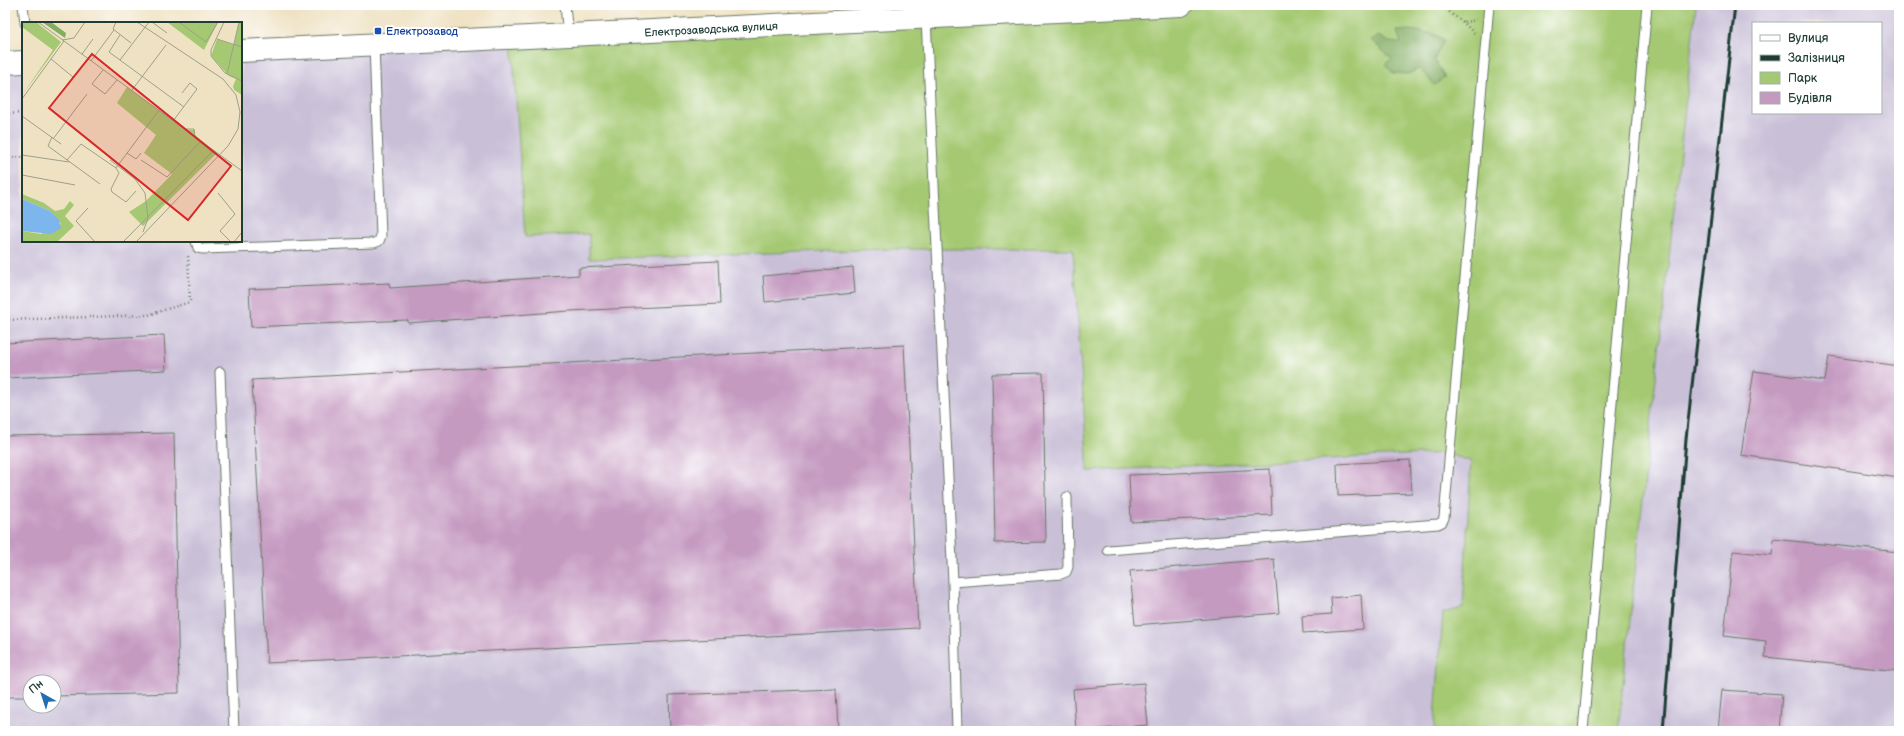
<svg xmlns="http://www.w3.org/2000/svg" width="1904" height="736" font-family="'Balsamiq Sans',sans-serif">
  <rect width="100%" height="100%" fill="#fff"/>
  <filter id="ink" filterUnits="userSpaceOnUse"><feTurbulence type="fractalNoise" baseFrequency=".025" numOctaves="2"/><feDisplacementMap in="SourceGraphic" scale="8" xChannelSelector="R" yChannelSelector="G"/><feConvolveMatrix kernelMatrix="1 2 1 2 8 2 1 2 1" color-interpolation-filters="sRGB"/></filter>
  <filter id="wash" filterUnits="userSpaceOnUse"><feTurbulence type="fractalNoise" baseFrequency=".012" numOctaves="4" result="noise"/><feDisplacementMap in="SourceGraphic" scale="16" xChannelSelector="R" yChannelSelector="G"/><feGaussianBlur stdDeviation="0.9" result="paint"/><feColorMatrix in="noise" values="0 0 0 0 0 0 0 0 0 0 0 0 0 0 0 0 0 1.4 0 .05"/><feComposite in="paint" operator="in"/></filter>
  <g filter="url(#wash)">
    <rect width="100%" height="100%" fill="#efe2c3"/>
    <g fill="#c9bfd7" fill-rule="evenodd">
      <path d="M1696,5H1899V731H1618ZM1753,23H1881V113H1753Z"/>
      <path d="M512,38L525,237L590,234L589,259L889,249H1073L1088,471L1444,453L1471,461L1463,609L1443,613L1434,731H5V63L23,62V241H241V51ZM30,682H54V706H30Z"/>
    </g>
    <path fill="#a5c972" stroke="#628353" d="M1181,5H1696L1618,731H1434L1443,613L1463,608L1471,461L1444,453L1088,471L1073,249H889L589,259V234L525,237L512,38Z"/>
    <path fill="#84ad64" stroke="#52754c" d="M1410,30L1434,34L1444,40L1434,60L1445,77L1435,85L1419,69L1407,74L1393,73L1385,64L1392,59L1371,40L1378,36L1389,42L1401,43L1397,31Z"/>
    <g id="blocks">
      <g fill="#c59ac1">
        <path d="M718,261L720,304L569,311L408,323V320L251,327L249,289L389,283L390,288L579,275V268Z"/>
        <path d="M853,267L855,293L765,302L763,276Z"/>
        <path d="M164,335L166,370L5,378V343Z"/>
        <path d="M904,345L918,628L267,663L252,380Z"/>
        <path d="M1829,356L1899,366V478L1741,455L1754,371L1825,381Z"/>
        <path d="M1043,373L1046,542L995,543L992,374Z"/>
        <path d="M174,433L179,693L54,696V682H30V697H5V436Z"/>
        <path d="M1410,460L1412,493L1338,496L1337,464Z"/>
        <path d="M1270,469L1272,515L1131,522L1129,475Z"/>
        <path d="M1773,539L1899,552V671L1765,657L1766,641L1724,636L1733,551L1772,555Z"/>
        <path d="M1274,559L1279,613L1135,625L1130,571Z"/>
        <path d="M1361,595L1363,629L1303,633L1302,616L1332,614L1331,598Z"/>
        <path d="M1144,683L1148,725L1076,731L1073,689Z"/>
        <path d="M836,689L838,731H670L669,695Z"/>
        <path d="M1722,690L1782,694L1779,731H1718Z"/>
      </g>
    </g>
  </g>
  <g filter="url(#ink)">
    <use href="#blocks" fill-opacity="0" stroke="#687766" stroke-width="1"/>
    <g fill="none" stroke-linecap="round" stroke-linejoin="round">
      <g stroke="#687766" stroke-width="11">
        <g id="lane">
          <path d="M23,5L25,23"/>
          <path d="M565,5L568,36"/>
          <path d="M926,18L953,582L957,731"/>
          <path d="M196,241L198,248L203,249L374,243L379,241L381,236L374,45"/>
          <path d="M220,372L234,731"/>
          <path d="M1108,550L1438,524L1442,522L1444,518L1489,5"/>
          <path d="M953,582L1061,574L1066,572L1068,567L1067,497"/>
          <path d="M1583,731L1647,5"/>
        </g>
      </g>
      <g stroke="#687766" stroke-width="24">
        <g id="secondary">
          <path d="M241,51L1181,5"/>
          <path d="M5,63L23,62"/>
        </g>
      </g>
      <g stroke="#687766" stroke-width="2.5" stroke-dasharray="1 3" stroke-linecap="butt">
        <path d="M1449,12L1463,22L1474,33"/>
        <path d="M1464,22L1477,20"/>
        <path d="M5,114L23,113"/>
        <path d="M5,158L23,157"/>
        <path d="M5,320L148,315L190,302L188,255"/>
      </g>
      <use href="#lane" stroke="#fff" stroke-width="9"/>
      <use href="#secondary" stroke="#fff" stroke-width="22"/>
      <path stroke="#1f3d34" stroke-width="3" d="M1663,731L1686,439L1735,5"/>
    </g>
  </g>
  <rect fill="#1a4fb4" stroke="#fff" stroke-width="1.5" x="374" y="27" width="8" height="8" rx="2"/>
  <g text-anchor="middle" stroke-width="4" stroke-linejoin="round" paint-order="stroke">
    <g font-size="11" fill="#1f3d34" stroke="#fff">
      <text transform="translate(711 29) rotate(-3)" y="4">Електрозаводська вулиця</text>
    </g>
    <g font-size="11" fill="#164399" stroke="#fff" text-anchor="start">
      <text x="386" y="35">Електрозавод</text>
    </g>
  </g>
  <g transform="translate(22 22)">
    <rect width="220" height="220" fill="#efe2c3"/>
    <path d="M0,0H14L39,20L1,72L31,28L0,5ZM145,0H196L182,28ZM217,0H220V73L212,68L211,64L214,57L207,54L189,34L195,17L212,23ZM105,65L164,108H173V113L195,131L121,204L107,190L124,179L150,152L122,131L134,113L95,81ZM0,172L22,181L33,189L42,187L48,179L52,183L43,194L52,204L35,220H0V209L19,212L39,202L28,189L0,177Z" fill="#a5c972"/>
    <path d="M20,0H29L44,11L43,16Z" fill="#84ad64"/>
    <path d="M0,177L28,189L37,198L39,206L29,212L0,209Z" fill="#7db6ed"/>
    <path fill="none" stroke="#9ca08a" stroke-width="1" d="M16,0L220,149M94,0L91,7L109,21M130,0L145,11M157,0L184,20L196,0M202,0L189,28V34L203,51L220,59M98,13L87,30L162,85M195,17L220,25M40,18L52,16L63,0M60,32L71,17M29,37L51,55M98,38L127,0M69,39L92,8M81,48L70,62L83,72L95,58M205,52L217,0M110,68L144,23M0,77L42,19M0,94L39,122M151,99L175,67L168,61L160,71M162,107H172L173,115M30,115L26,124L78,162M31,117L65,72M105,131L114,137L119,131M0,133L47,140M45,138L59,122L94,146L137,88M88,138L113,157L123,171L126,196L121,210M119,138L145,155L179,119M94,146L97,151L89,167L90,170L104,180L114,169M0,153L53,163M196,171L213,192L198,209L209,220M66,186L54,199L73,220M101,220L192,128M114,220L206,124L216,107L218,90L214,73L201,57L115,0M212,220L220,210"/>
    <path fill="#d62828" fill-opacity="0.15" stroke="#d62828" stroke-width="2" d="M70,32L209,144L166,198L27,86Z"/>
    <rect width="220" height="220" fill="none" stroke="#1f3d34" stroke-width="2"/>
  </g>
  <rect width="1904" height="736" fill="none" stroke="#fff" stroke-width="20"/>
  <rect x="1752" y="22" width="130" height="92" fill="#ffffff" stroke="#a5b1ae"/>
  <rect x="1760" y="35" width="20" height="6" fill="#ffffff" stroke="#a5b1ae"/>
  <text x="1788" y="42" font-size="12" fill="#1f3d34">Вулиця</text>
  <rect x="1760" y="55" width="20" height="6" fill="#1f3d34" stroke="#a5b1ae"/>
  <text x="1788" y="62" font-size="12" fill="#1f3d34">Залізниця</text>
  <rect x="1760" y="72" width="20" height="12" fill="#a5c972" stroke="#a5b1ae"/>
  <text x="1788" y="82" font-size="12" fill="#1f3d34">Парк</text>
  <rect x="1760" y="92" width="20" height="12" fill="#c59ac1" stroke="#a5b1ae"/>
  <text x="1788" y="102" font-size="12" fill="#1f3d34">Будівля</text>
  <g transform="translate(42 694) rotate(321)"><circle r="19" fill="#ffffff" stroke="#a5b1ae"/>
  <path d="M0-3L7 15L0 10L-7 15Z" fill="#1f6fb2"/>
  <text y="-6" font-size="11" font-weight="bold" text-anchor="middle" fill="#1f3d34">Пн</text>
  </g>
</svg>
